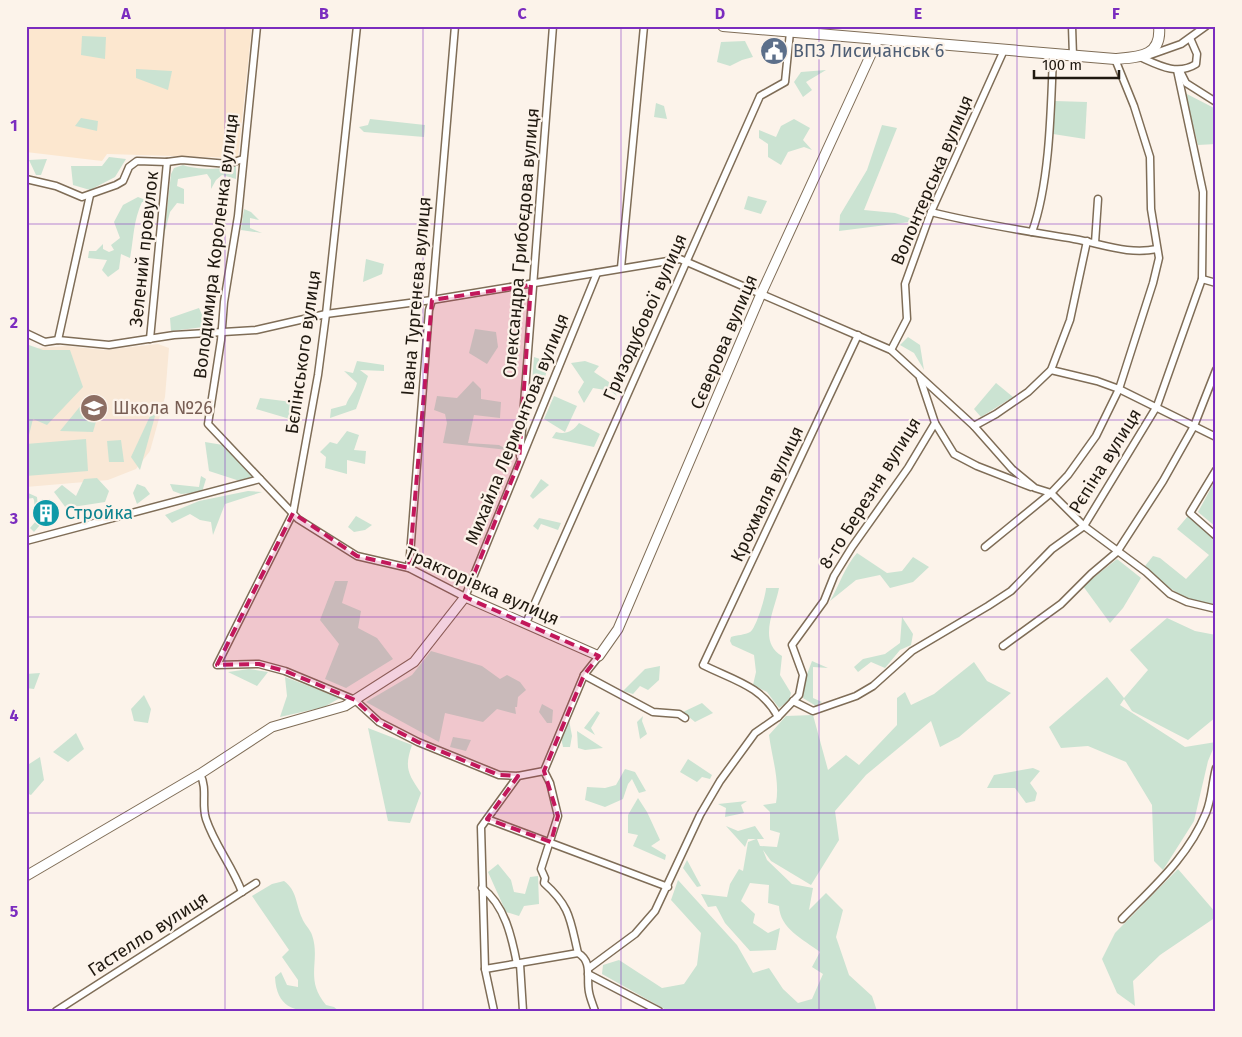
<svg xmlns="http://www.w3.org/2000/svg" width="1242" height="1037" font-family="'Fira Sans',sans-serif">
  <rect width="100%" height="100%" fill="#fcf3ea"/>
  <path fill="#fce7cf" d="M26,26H252L238,158L107,154L102,161L26,152Z"/>
  <path fill="#f9e8d6" d="M158,344L169,348L165,397L150,451L136,469L108,480L26,487V356L37,348L67,346L104,350Z"/>
  <g fill="#cbe3d2">
    <path d="M82,36L106,37L105,59L81,55Z"/>
    <path d="M745,41L753,57L742,60L730,66L717,62L721,42Z"/>
    <path d="M136,69L172,71L168,90L136,78Z"/>
    <path d="M826,70L806,82L812,90L803,97L794,82L801,72Z"/>
    <path d="M1185,93L1216,109V144L1198,145Z"/>
    <path d="M1055,101L1087,102L1085,139L1053,134Z"/>
    <path d="M656,103L664,106L667,119L654,117Z"/>
    <path d="M81,118L98,121L97,131L75,126Z"/>
    <path d="M370,119L425,125L424,137L364,132L359,127L368,125Z"/>
    <path d="M794,119L810,128L803,140L812,150L804,147L788,152L781,165L768,157V144L759,138V130L776,137L781,126Z"/>
    <path d="M882,125L897,128L864,210L895,213L918,221L839,231L840,215L867,170Z"/>
    <path d="M109,157L126,159L115,177L90,190L73,185L71,166H102Z"/>
    <path d="M47,159L41,175H36L29,160Z"/>
    <path d="M183,165C197,170 222,170 236,165V179L222,175L216,180L211,189V180L207,174L178,179L177,186L184,189V204L177,203L170,212L164,235L171,174L174,168Z"/>
    <path d="M748,196L767,201L761,214L744,209Z"/>
    <path d="M138,197L151,202H142C133,222 134,237 130,258L121,254L119,269L108,277L102,270L107,260L88,258L89,251H96L103,244V249L109,252L114,250L111,245L120,238L114,222L123,205Z"/>
    <path d="M244,209L251,212L259,220L250,218V228L262,233L241,230Z"/>
    <path d="M366,259L384,264L382,274L363,282Z"/>
    <path d="M199,308L204,319L213,322L212,326L171,331L170,318Z"/>
    <path d="M475,329L496,332L498,347L487,364L469,353Z"/>
    <path d="M908,337L920,345L924,370L914,353L900,345Z"/>
    <path d="M26,344L43,350H70L83,387L47,425L33,419L29,435L26,436Z"/>
    <path d="M534,357L549,362L544,381L535,378L532,382Z"/>
    <path d="M357,361L384,365V371L360,370L368,376L356,409L330,418L331,409L346,405C349,396 355,392 357,383L344,371L353,373Z"/>
    <path d="M585,361L599,366L594,372L609,382L617,396L611,391L593,388L584,403L578,392L584,382L571,363Z"/>
    <path d="M473,381L481,389V399L501,402L500,418L474,415L468,443L499,445L508,450L443,443L447,423L445,414L434,410L437,396L457,398Z"/>
    <path d="M996,383L1013,397L981,417L974,409Z"/>
    <path d="M526,390L538,394L524,421Z"/>
    <path d="M554,396L577,406L565,432L544,419Z"/>
    <path d="M260,398L292,402L293,411L299,416L290,419L256,409Z"/>
    <path d="M82,404L97,418L93,432L60,431Z"/>
    <path d="M157,409L140,470L131,457L151,414Z"/>
    <path d="M579,423L600,434L594,447L552,438L556,432C566,435 573,431 579,423Z"/>
    <path d="M347,431L359,435L354,450L366,451L365,464L347,460V474L325,468L326,457L320,452L330,442L337,444Z"/>
    <path d="M86,439L88,471L26,476V444Z"/>
    <path d="M121,440L124,462H109L107,441Z"/>
    <path d="M205,442L223,445L254,475L249,484L209,471Z"/>
    <path d="M201,476L206,479L202,492L181,494L173,491L170,484L199,487Z"/>
    <path d="M97,478L109,491L105,502L66,508L54,492L62,485L76,496L84,479Z"/>
    <path d="M541,479L549,485L533,499L530,496Z"/>
    <path d="M1216,479V527L1198,512Z"/>
    <path d="M137,484L145,487L150,494L137,504L133,493Z"/>
    <path d="M248,491L262,492L225,504L213,535L211,522L200,520L190,514L172,523L165,515L199,501Z"/>
    <path d="M26,492L37,497L40,525L34,532L30,528L36,521L34,500L33,498L26,499Z"/>
    <path d="M356,516L372,525L365,530L354,532L348,527Z"/>
    <path d="M1188,516L1216,541V606C1180,598 1171,591 1145,566L1153,556L1160,558L1186,579L1209,555L1177,529Z"/>
    <path d="M539,518L561,523L558,530L541,524L538,530L533,526Z"/>
    <path d="M857,553L887,573L902,571L913,557L929,567L913,582L890,588L880,575L856,580L830,601C839,586 845,566 857,553Z"/>
    <path d="M1117,559L1141,578L1123,608L1110,623L1083,586Z"/>
    <path d="M335,581H348L342,603L361,611L358,628L377,638L393,659L346,688L325,679L339,644L320,620Z"/>
    <path d="M766,588H779C775,610 757,641 782,656L780,675L791,693L789,701L779,708L767,692L753,685L756,672L754,655L732,645L730,641L731,637C737,635 745,635 750,632C756,629 766,595 766,588Z"/>
    <path d="M902,617L913,634L911,645L900,650L885,668L871,662L858,672L854,667L863,659L885,654L900,643Z"/>
    <path d="M1167,618L1195,631L1216,635V717L1188,740L1132,711L1124,699L1120,705L1185,747L1216,742L1208,761L1194,821L1163,870L1154,861L1152,805L1126,762L1088,746L1061,748L1049,727L1107,677L1124,698L1148,670L1130,650Z"/>
    <path d="M431,651L482,666L500,679L507,675L520,682L526,690L518,697L517,707H515L516,714L497,709L483,722L445,713L439,742L366,702L412,675Z"/>
    <path d="M812,661L828,668L813,667V698L822,702L816,706L803,698L806,677Z"/>
    <path d="M974,662L987,681L1011,693L959,737L940,747L931,721L866,775L835,811L839,840L811,885L771,861L763,850L767,860L792,884L813,888L809,910L826,893L843,910L836,937L849,975L872,996L877,1011H668L602,974L603,965L619,960L662,988L684,984L697,965L701,933L671,900L678,880L737,945L753,973L769,968L783,989L798,1003L812,999L823,974L812,967L820,952C803,939 780,929 779,906L768,903L769,885L750,883L741,901L755,914L753,923L768,933L780,928L776,950L750,951L725,923L716,906L708,907L701,894L727,897L730,884L739,869L743,871L748,842L756,839H748L745,847L726,826L738,831L755,826L764,839H757L760,846L777,847L780,833L770,830V812L763,805L776,803C780,781 772,758 769,735L786,716L813,715L828,770L846,755L859,765L897,725V698L905,692L911,705L934,694Z"/>
    <path d="M660,666L659,680L648,690L640,686L633,694L623,691L645,669Z"/>
    <path d="M249,669L268,672L257,686L228,672Z"/>
    <path d="M40,673L34,689L26,688V674Z"/>
    <path d="M285,677L340,698L324,707L280,717L287,696Z"/>
    <path d="M144,695L151,709L148,723L134,721L131,709Z"/>
    <path d="M702,703L713,713L695,722L683,712Z"/>
    <path d="M542,704L553,710L552,723H547L539,712Z"/>
    <path d="M597,711L600,713L591,728L595,735L584,728Z"/>
    <path d="M643,716L642,721L647,734L640,739L637,722Z"/>
    <path d="M569,720L572,736L570,747H563L561,737Z"/>
    <path d="M368,728L412,745C404,768 408,774 421,793L410,823L388,821Z"/>
    <path d="M577,731L603,748L585,750L578,748Z"/>
    <path d="M76,733L84,749L68,762L53,752Z"/>
    <path d="M453,737L471,740L466,751L450,747Z"/>
    <path d="M40,757L44,780L31,795L26,793V766Z"/>
    <path d="M688,759L712,775L710,779L702,777L697,782L680,772Z"/>
    <path d="M1033,768L1040,771L1030,783L1037,793L1035,801L1026,803L1015,788H987L994,775Z"/>
    <path d="M625,769L635,772L646,791L639,793L632,779L628,784L623,799L605,807L585,800L587,787L605,788L616,785Z"/>
    <path d="M638,798L647,812L660,840L651,846L666,855L665,860L633,846L638,835L628,833V815Z"/>
    <path d="M747,801L741,805L744,813L725,817L726,808L718,804Z"/>
    <path d="M687,860L701,886L697,887L683,868Z"/>
    <path d="M498,864L511,880L514,892L525,894L530,877L538,876L539,904L524,906L519,916L506,912L488,872Z"/>
    <path d="M1178,869L1216,913V917L1160,955L1133,981L1135,1006L1117,993L1102,959L1115,933Z"/>
    <path d="M284,881C297,890 296,905 302,918C304,924 310,929 312,935C321,961 304,979 326,1005L334,1007L339,1011C309,1011 277,1018 275,977L281,972L287,985L298,987V980L282,957L289,950L252,896L272,884Z"/>
  </g>
  <g fill="none" stroke-linecap="round" stroke-linejoin="round">
    <g stroke="#7f6d57" stroke-width="9">
      <g id="street">
        <path d="M257,26L238,216L224,302L221,340L208,424L260,479"/>
        <path d="M357,26L326,314L318,375L293,513L217,665L259,664L285,671L355,700L379,722L418,742L499,775L518,776L544,771L584,675L599,656"/>
        <path d="M1072,26L1073,56"/>
        <path d="M1150,55L1181,44L1206,26"/>
        <path d="M1140,57C1158,65 1177,76 1196,64L1197,54L1190,38"/>
        <path d="M1180,71L1186,83L1216,102"/>
        <path d="M26,179L56,186L82,197L116,185L123,181L129,167L137,161L167,162L182,160L228,164L243,159"/>
        <path d="M931,212C978,224 1026,231 1074,239C1103,244 1128,255 1157,249"/>
        <path d="M1032,232C1050,183 1051,107 1053,54"/>
        <path d="M1095,243L1098,199"/>
        <path d="M621,268L644,26"/>
        <path d="M1202,279L1216,283"/>
        <path d="M26,333L45,342L58,340L109,345L174,335L256,330L326,314L432,300L680,259L891,350L974,426L1012,469L1035,488L1051,493L1084,526L1146,572L1170,594L1187,602L1216,609"/>
        <path d="M150,339L167,162"/>
        <path d="M58,340L90,195"/>
        <path d="M891,350L907,319L905,284L931,212L1004,50"/>
        <path d="M1051,370L1097,381L1119,389L1216,437"/>
        <path d="M935,423L954,454L977,466L1031,487"/>
        <path d="M974,426L996,414L1028,392L1051,370L1070,320L1087,241"/>
        <path d="M520,456L553,26"/>
        <path d="M1216,470L1190,513L1216,536"/>
        <path d="M26,541L260,479L298,519L357,556L409,568L465,597L597,273"/>
        <path d="M985,547L1051,493L1068,475L1096,436L1119,389L1153,283L1159,258L1151,209L1150,157L1134,106L1115,59"/>
        <path d="M409,568L429,310L432,300L455,26"/>
        <path d="M526,623L760,96L785,82L790,32"/>
        <path d="M1003,646L1061,604L1091,574L1117,552L1163,481L1194,426L1216,370"/>
        <path d="M584,675L653,712L679,714L685,718"/>
        <path d="M793,701L813,711L856,696L873,686L912,651L988,606L1011,591L1052,549L1084,526L1157,406L1202,279L1203,192L1177,70"/>
        <path d="M778,717C762,686 733,680 703,665L858,335"/>
        <path d="M544,771L550,783L558,816L541,869L545,878L544,883C571,907 570,920 578,953C593,962 586,977 589,992C590,998 593,1005 595,1011"/>
        <path d="M200,774C208,789 201,804 206,819C215,846 232,865 242,892"/>
        <path d="M487,819L668,887"/>
        <path d="M482,888C505,905 512,938 517,964"/>
        <path d="M1122,919C1154,886 1188,857 1206,813C1212,798 1212,783 1216,768"/>
        <path d="M520,964L523,1011"/>
        <path d="M589,968L635,934L655,911L700,815L720,781L755,733L778,717L799,695L803,675L792,645L824,601L834,576L852,547L908,468L935,423L920,378"/>
        <path d="M485,969L578,953"/>
        <path d="M588,974L659,1011"/>
        <path d="M56,1011L256,883"/>
        <path d="M494,1011L485,969L481,827L518,776"/>
      </g>
    </g>
    <g stroke="#7f6d57" stroke-width="11">
      <path id="secondary" d="M26,876L200,774L272,727L345,706L414,662L465,597L599,656L618,629L761,294L878,39"/>
    </g>
    <g stroke="#7f6d57" stroke-width="12">
      <path id="primary" d="M723,26L1115,59C1139,57 1162,57 1159,26"/>
    </g>
    <use href="#street" stroke="#fff" stroke-width="6"/>
    <use href="#secondary" stroke="#fff" stroke-width="9"/>
    <use href="#primary" stroke="#fff" stroke-width="10"/>
  </g>
  <path fill="#c2185b" fill-opacity="0.2" stroke="#c2185b" stroke-width="4" stroke-dasharray="10 6" stroke-linejoin="round" d="M531,285L519,462L465,597L599,656L584,675L544,771L558,816L551,842L487,819L518,776L499,775L418,742L379,722L355,700L285,671L259,664L217,665L293,513L357,556L409,568L432,300Z"/>
  <path fill="none" stroke="#7b2cbf" stroke-width="1" stroke-opacity="0.55" d="M225,26V1011M423,26V1011M621,26V1011M819,26V1011M1017,26V1011M26,224H1216M26,420H1216M26,617H1216M26,813H1216"/>
  <defs>
    <g id="civic-disc" transform="scale(1.4375)"><circle r="9.5" fill="#5c6f8a" stroke="#fcf3ea"/><path d="M-.6-6.5H3V-4.5H.6V-3L4-1V1h2V6H-6V1h2V-1L-.6-3ZM-1.2 2.5V6h2.4V2.5Z" fill="#fff"/></g>
    <g id="school-disc" transform="scale(1.4375)"><circle r="9.5" fill="#8d6e63" stroke="#fcf3ea"/><path d="M0-5L7-2L0 1L-7-2ZM-4 1L0 2.5L4 1V4Q0 6-4 4Z" fill="#fff"/></g>
    <g id="building-disc" transform="scale(1.4375)"><circle r="9.5" fill="#0f9aa8" stroke="#fcf3ea"/><path d="M-4-6H4V6H1V3H-1V6H-4ZM-2.5-4.3h1.7v1.8h-1.7ZM.8-4.3h1.7v1.8H.8ZM-2.5-1h1.7V.8h-1.7ZM.8-1h1.7V.8H.8Z" fill="#fff"/></g>
  </defs>
  <g fill-rule="evenodd">
    <use href="#civic-disc" x="774" y="51"/>
    <use href="#school-disc" x="94" y="408"/>
    <use href="#building-disc" x="46" y="513"/>
  </g>
  <g text-anchor="middle" stroke-width="4.5" stroke-linejoin="round" paint-order="stroke">
    <g font-size="18" fill="#4e5e75" stroke="#fcf3ea" text-anchor="start">
      <text x="793" y="57">ВПЗ Лисичанськ 6</text>
    </g>
    <g font-size="18" fill="#201910" stroke="#fcf3ea">
      <text transform="translate(932 180) rotate(-67)" y="6">Волонтерська вулиця</text>
      <text transform="translate(521 243) rotate(-85)" y="6">Олександра Грибоєдова вулиця</text>
      <text transform="translate(216 246) rotate(-83)" y="6">Володимира Короленка вулиця</text>
      <text transform="translate(144 249) rotate(-84)" y="6">Зелений провулок</text>
      <text transform="translate(416 296) rotate(-85)" y="6">Івана Тургенєва вулиця</text>
      <text transform="translate(645 317) rotate(-66)" y="6">Гризодубової вулиця</text>
      <text transform="translate(724 342) rotate(-67)" y="6">Сєверова вулиця</text>
      <text transform="translate(303 352) rotate(-82)" y="6">Бєлінського вулиця</text>
      <text transform="translate(517 429) rotate(-68)" y="6">Михайла Лермонтова вулиця</text>
      <text transform="translate(1105 461) rotate(-58)" y="6">Рєпіна вулиця</text>
      <text transform="translate(870 493) rotate(-58)" y="6">8-го Березня вулиця</text>
      <text transform="translate(767 494) rotate(-65)" y="6">Крохмаля вулиця</text>
      <text transform="translate(482 586) rotate(24)" y="6">Тракторівка вулиця</text>
      <text transform="translate(148 934) rotate(-33)" y="6">Гастелло вулиця</text>
    </g>
    <g font-size="18" fill="#785e54" stroke="#fcf3ea" text-anchor="start">
      <text x="113" y="414">Школа №26</text>
    </g>
    <g font-size="18" fill="#0d838f" stroke="#fcf3ea" text-anchor="start">
      <text x="65" y="519">Стройка</text>
    </g>
  </g>
  <rect width="1242" height="1037" fill="none" stroke="#fcf3ea" stroke-width="55"/>
  <path d="M1034 70v8h85v-8" fill="none" stroke="#201910" stroke-width="2.5"/>
  <text x="1042" y="70" font-size="15" fill="#201910" stroke="#fcf3ea" stroke-width="4" paint-order="stroke">100 m</text>
  <rect x="28" y="28" width="1186" height="982" fill="none" stroke="#7b2cbf" stroke-width="2"/>
  <g font-size="16" text-anchor="middle" font-weight="bold" fill="#7b2cbf">
    <text x="126" y="19">A</text>
    <text x="324" y="19">B</text>
    <text x="522" y="19">C</text>
    <text x="720" y="19">D</text>
    <text x="918" y="19">E</text>
    <text x="1116" y="19">F</text>
    <text x="14" y="131">1</text>
    <text x="14" y="328">2</text>
    <text x="14" y="524">3</text>
    <text x="14" y="721">4</text>
    <text x="14" y="917">5</text>
  </g>
</svg>
